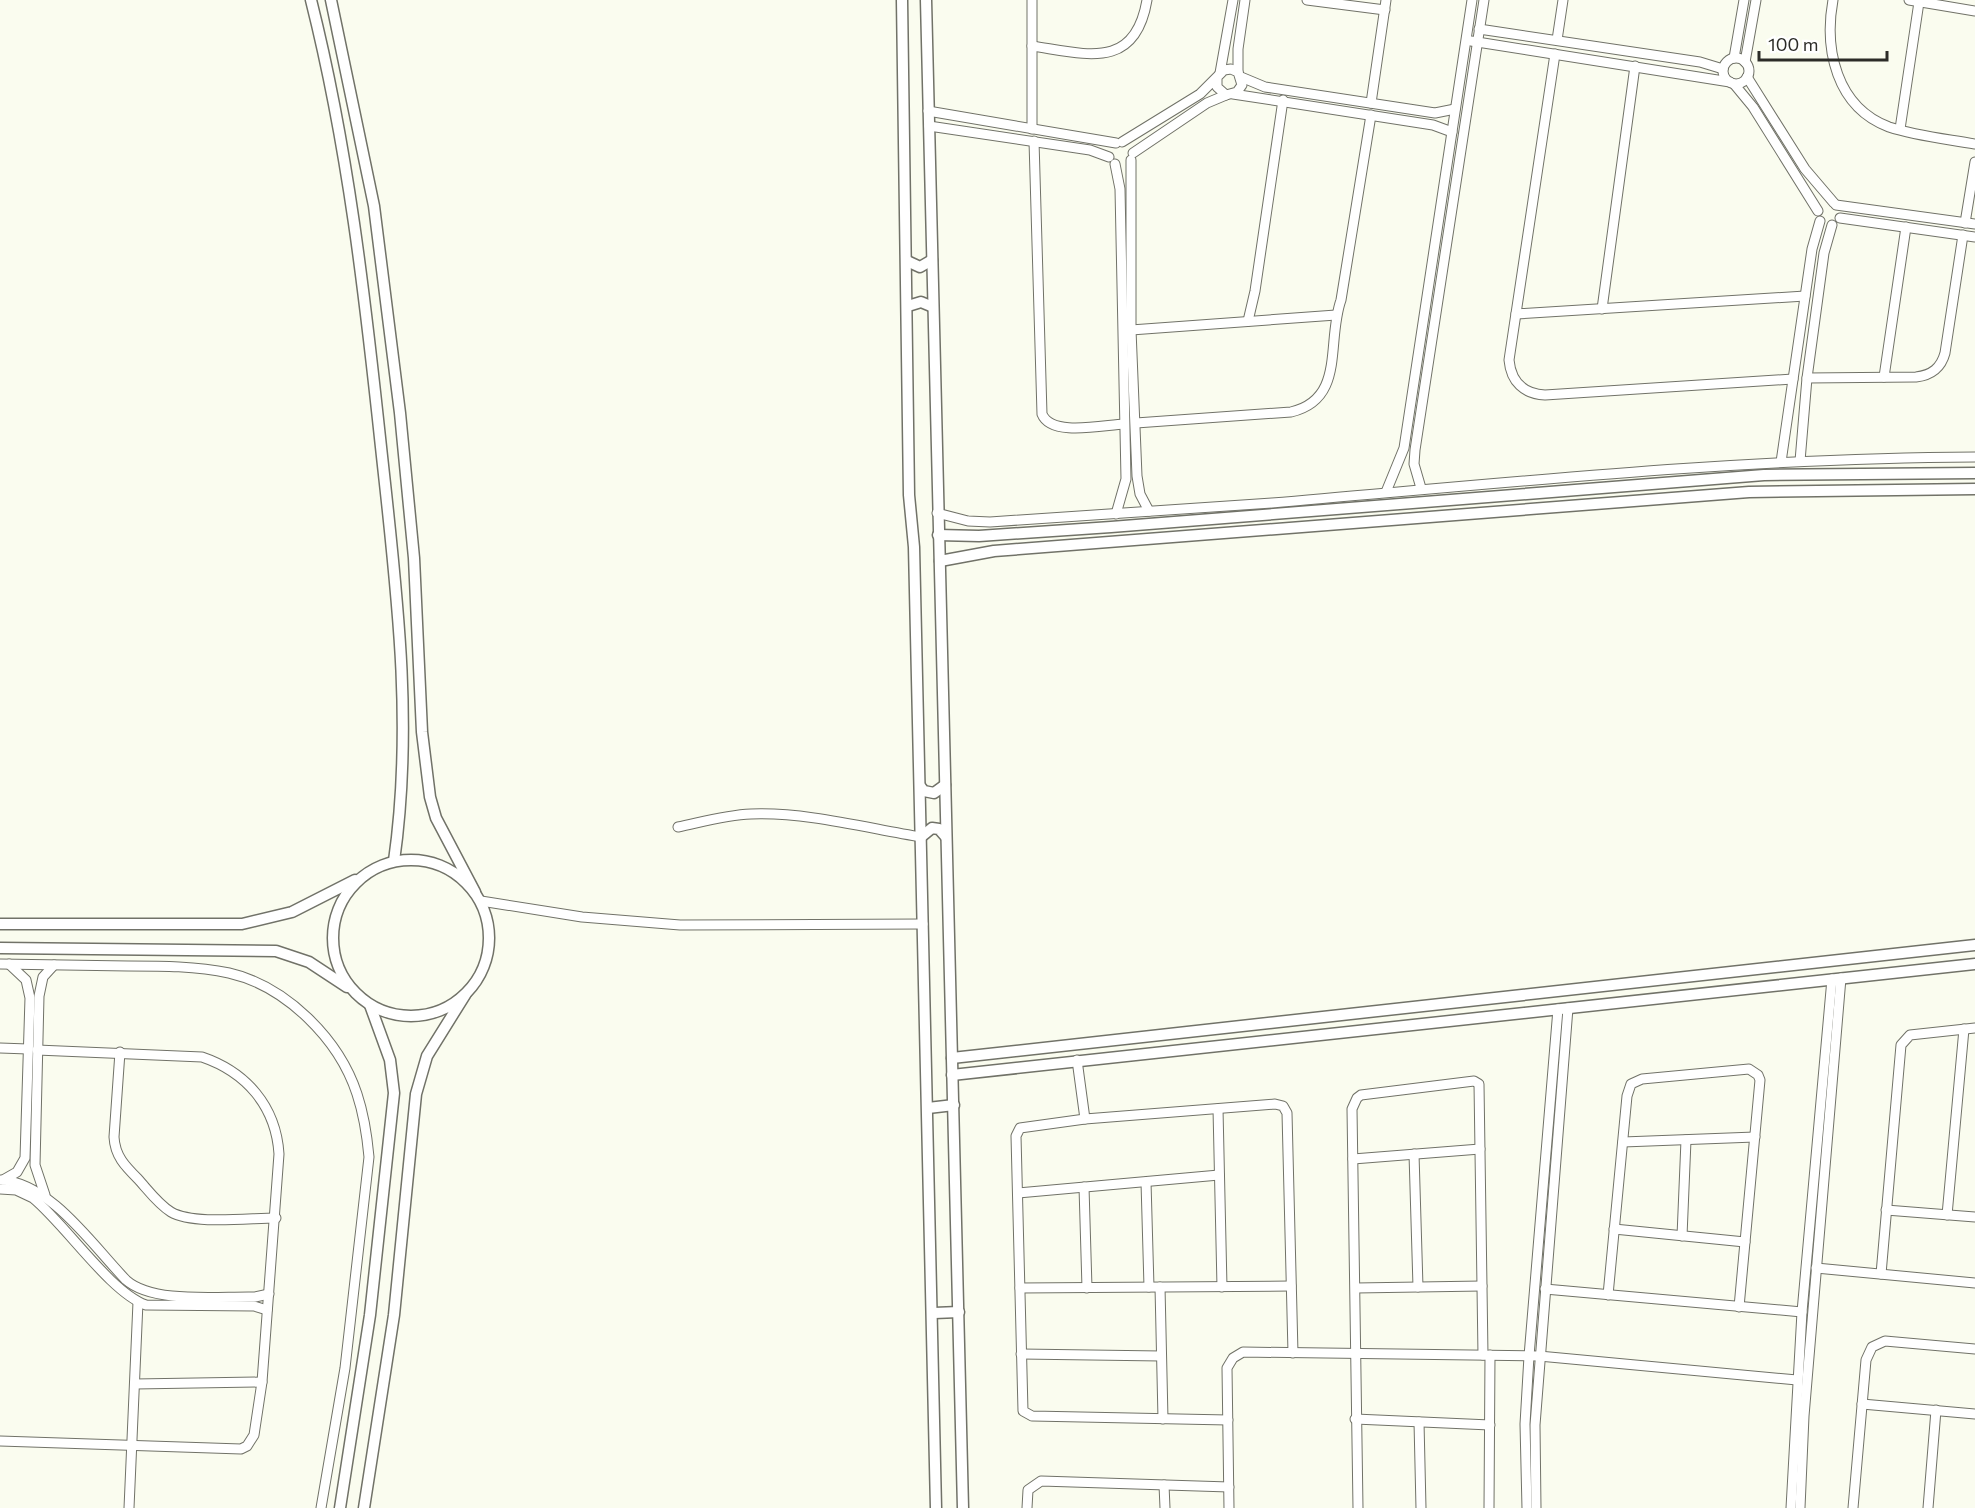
<svg xmlns="http://www.w3.org/2000/svg" width="1975" height="1508" font-family="Commissioner,sans-serif">
  <rect width="100%" height="100%" fill="#fafcef"/>
  <g fill="none" stroke-linecap="round" stroke-linejoin="round">
    <g stroke="#717268" stroke-width="11">
      <g id="minor">
        <path d="M1307,0L1385,10"/>
        <path d="M1833,0C1824,49 1836,107 1889,127C1916,136 1947,139 1975,144"/>
        <path d="M1909,0L1975,11"/>
        <path d="M1479,29L1700,62L1723,69"/>
        <path d="M1557,40L1563,0"/>
        <path d="M1471,41L1730,82"/>
        <path d="M1032,46C1086,54 1135,71 1147,0"/>
        <path d="M1555,54L1509,360C1511,382 1524,394 1545,395L1793,379"/>
        <path d="M1734,58L1744,0"/>
        <circle cx="1736" cy="71" r="13"/>
        <path d="M1745,62L1756,0"/>
        <path d="M1238,72V49L1245,0"/>
        <path d="M1220,73L1233,0"/>
        <path d="M1241,77L1265,87L1435,113L1455,109"/>
        <path d="M1747,77L1805,169L1834,203"/>
        <path d="M1734,84L1753,107L1818,211"/>
        <path d="M1233,94L1433,125L1452,132"/>
        <path d="M1371,103L1386,0"/>
        <path d="M928,111L1116,143"/>
        <path d="M929,126L1090,150L1109,157"/>
        <path d="M1032,129V0"/>
        <path d="M1900,129L1919,2"/>
        <path d="M1034,141L1042,414C1051,437 1103,425 1124,424"/>
        <path d="M1122,142L1200,94L1224,70L1231,69L1238,72L1242,85L1237,92L1226,95L1217,87V79"/>
        <path d="M1133,153L1207,103L1226,95"/>
        <path d="M1131,160V330L1137,476L1140,494L1149,511"/>
        <path d="M1115,164L1120,189L1126,479L1116,514"/>
        <path d="M1836,205L1975,224"/>
        <path d="M1840,218L1975,237"/>
        <path d="M1965,223L1975,162"/>
        <path d="M1602,309L1635,66"/>
        <path d="M1516,314L1805,296"/>
        <path d="M1248,321L1255,291L1283,100"/>
        <path d="M1131,330L1336,315"/>
        <path d="M1884,377L1906,227"/>
        <path d="M1807,378L1916,377C1932,375 1941,368 1945,353L1963,235"/>
        <path d="M1136,423L1291,412C1346,399 1326,342 1341,300L1371,115"/>
        <path d="M1800,461L1807,378L1824,253L1832,225"/>
        <path d="M1781,462L1812,249L1820,221"/>
        <path d="M1421,488L1414,464L1415,450L1484,0"/>
        <path d="M1386,492L1404,448L1472,0"/>
        <path d="M937,513L968,521L990,522C1084,516 1178,510 1272,503C1506,483 1740,458 1975,457"/>
        <path d="M678,827C702,822 726,815 751,814C807,812 866,828 921,837"/>
        <path d="M481,901L582,917L680,925L923,924"/>
        <path d="M0,964C43,965 86,965 128,966C162,966 196,966 229,973C286,986 339,1039 357,1094C364,1115 367,1135 369,1157L345,1368L321,1508"/>
        <path d="M0,1048L28,1049"/>
        <path d="M120,1052L114,1137C115,1156 125,1166 138,1179C148,1190 158,1204 171,1212C193,1225 249,1218 276,1218"/>
        <path d="M1077,1060L1085,1119"/>
        <path d="M1218,1109L1222,1287"/>
        <path d="M1623,1142L1755,1137"/>
        <path d="M1414,1154L1418,1287"/>
        <path d="M1353,1159L1480,1149"/>
        <path d="M0,1180C50,1182 93,1246 126,1280C153,1304 219,1296 255,1297L269,1294"/>
        <path d="M3,1180L17,1172L25,1158L30,998L26,980L9,964"/>
        <path d="M1146,1182L1149,1287"/>
        <path d="M1084,1187L1087,1288"/>
        <path d="M0,1189L16,1190L33,1198C66,1225 110,1292 146,1305L254,1306L267,1310"/>
        <path d="M1018,1193L1219,1175"/>
        <path d="M45,1195L35,1165L39,996L43,977L54,965"/>
        <path d="M1886,1210L1975,1217"/>
        <path d="M1947,1215L1964,1029"/>
        <path d="M1614,1229L1745,1242"/>
        <path d="M1682,1236L1686,1140"/>
        <path d="M1816,1268L1975,1283"/>
        <path d="M1881,1274L1901,1045L1910,1035L1975,1028"/>
        <path d="M1160,1287L1163,1419"/>
        <path d="M1020,1288L1291,1286"/>
        <path d="M1356,1288L1482,1286"/>
        <path d="M1545,1289L1802,1312"/>
        <path d="M1608,1295L1627,1096L1631,1084L1642,1079L1749,1069L1758,1075L1760,1080L1739,1307"/>
        <path d="M1021,1354L1161,1356"/>
        <path d="M135,1384L262,1382"/>
        <path d="M1862,1404L1975,1414"/>
        <path d="M1355,1419L1490,1425"/>
        <path d="M1228,1420L1032,1416L1023,1411L1016,1136L1020,1128L1085,1119L1275,1104L1283,1106L1287,1113L1293,1353"/>
        <path d="M1419,1422L1421,1508"/>
        <path d="M0,1441L241,1449L247,1446L254,1435L262,1382L279,1154C276,1106 246,1072 202,1057L37,1050"/>
        <path d="M1164,1485L1165,1508"/>
        <path d="M129,1508L138,1302"/>
        <path d="M1027,1508L1028,1490L1041,1481L1229,1487"/>
        <path d="M1229,1508L1227,1368L1233,1358L1243,1352L1539,1356L1797,1380"/>
        <path d="M1358,1508L1352,1109L1357,1098L1361,1095L1474,1081L1479,1084L1483,1355"/>
        <path d="M1489,1508L1490,1355"/>
        <path d="M1527,1508L1525,1424L1529,1356L1558,1009"/>
        <path d="M1536,1508L1535,1425L1568,1008"/>
        <path d="M1791,1508L1802,1312L1832,979"/>
        <path d="M1800,1508L1804,1416L1841,978"/>
        <path d="M1853,1508L1866,1360L1872,1347L1885,1341L1975,1349"/>
        <path d="M1928,1508L1936,1410"/>
      </g>
    </g>
    <g stroke="#717268" stroke-width="13">
      <g id="tertiary">
        <path d="M311,0C348,147 365,297 381,447C396,586 414,721 394,861"/>
        <path d="M331,0L374,206L400,413L414,558L422,732L430,797L436,818L475,892"/>
        <path d="M902,0L909,495L914,547L936,1508"/>
        <path d="M926,0L963,1508"/>
        <path d="M907,261L920,267L932,260"/>
        <path d="M908,306L921,302L933,307"/>
        <path d="M938,535L979,536L1111,527L1764,475L1975,473"/>
        <path d="M940,561L994,551L1749,492L1975,489"/>
        <path d="M920,786L924,791L934,793L945,785"/>
        <path d="M921,837L932,828L939,829L946,837"/>
        <circle cx="411" cy="938" r="78"/>
        <path d="M0,924H242L292,912L355,880"/>
        <path d="M0,948L276,951L309,962L347,987"/>
        <path d="M952,1058L1975,945"/>
        <path d="M952,1075L1975,964"/>
        <path d="M928,1108L954,1105"/>
        <path d="M934,1313L959,1312"/>
        <path d="M340,1508L370,1315L394,1093L390,1060L370,1005"/>
        <path d="M364,1508L394,1315L416,1094L427,1056L465,995"/>
      </g>
    </g>
    <use href="#minor" stroke="#fff" stroke-width="9"/>
    <use href="#tertiary" stroke="#fff" stroke-width="10"/>
  </g>
  <path d="M1759 51v9h128v-9" fill="none" stroke="#2c2c28" stroke-width="3"/>
  <text x="1768" y="51" font-size="18" fill="#2c2c28" stroke="#ffffff" stroke-width="4.5" paint-order="stroke">100 m</text>
</svg>
